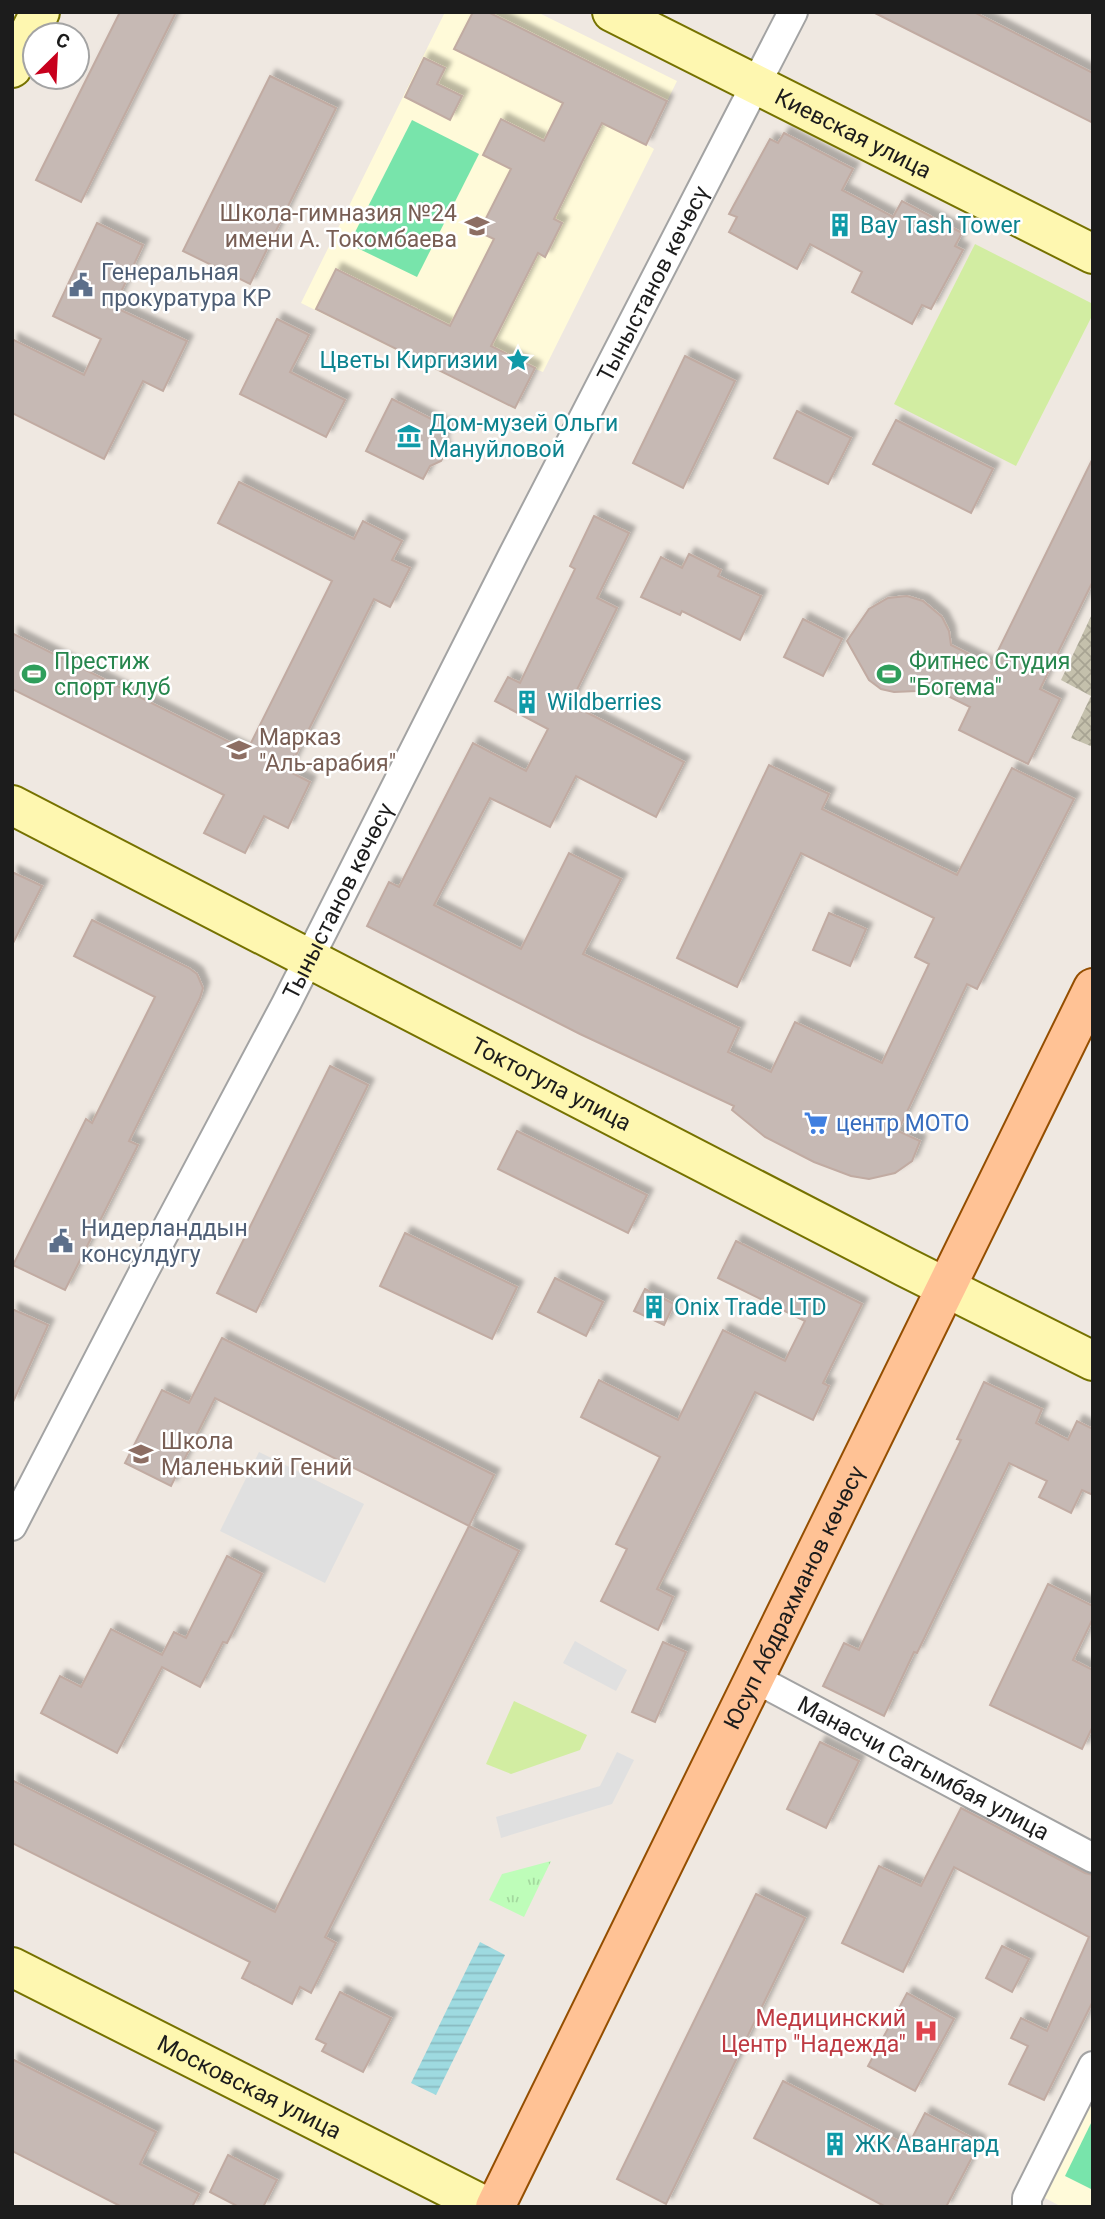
<svg xmlns="http://www.w3.org/2000/svg" width="1105" height="2219" font-family="Roboto,sans-serif">
  <defs>
    <pattern id="construction-cross-hatch" width="8" height="8" patternUnits="userSpaceOnUse" patternTransform="scale(1.75)"><rect width="8" height="8" fill="#c4c0ac"/><path d="M0 0l8 8M0 8l8-8" fill="none" stroke="#a8a493"/></pattern>
    <pattern id="park-tufts" width="24" height="20" patternUnits="userSpaceOnUse" patternTransform="scale(1.75)"><rect width="24" height="20" fill="#befdb9"/><path d="M3 7l-1-3M5 7V3M7 7l1-3M15 17l-1-3M17 17v-4M19 17l1-3" fill="none" stroke="#a3d89e"/></pattern>
    <pattern id="water-rules" width="6" height="5" patternUnits="userSpaceOnUse" patternTransform="scale(1.75)"><rect width="6" height="5" fill="#9edae0"/><path d="M0 2.5h6" fill="none" stroke="#88bac0"/></pattern>
    <filter id="shadow"><feDropShadow dx="6" dy="-6" stdDeviation="2" flood-color="#0004"/></filter>
  </defs>
  <rect width="100%" height="100%" fill="#efe8e1"/>
  <g fill="#fffad9">
    <path d="M445,12H537L677,81L646,144L654,149L543,372L535,369L515,409L301,303Z"/>
    <path d="M1093,2102V2207H1062L1043,2197Z"/>
  </g>
  <path fill="url(#construction-cross-hatch)" d="M1093,612V747L1071,738L1091,696L1061,680Z"/>
  <g fill="#d2eda2">
    <path d="M975,244L1093,304V314L1016,466L894,404Z"/>
    <path d="M514,1701L587,1735L580,1750L511,1774L486,1764Z"/>
  </g>
  <path fill="url(#park-tufts)" d="M551,1861L524,1917L489,1900L502,1874Z"/>
  <g fill="#78e4ab">
    <path d="M412,120L479,154L417,277L349,244Z"/>
    <path d="M1093,2119V2190L1065,2176Z"/>
  </g>
  <g fill="#e0e0e0">
    <path d="M259,1452L364,1504L325,1583L220,1531Z"/>
    <path d="M575,1641L627,1670L616,1691L563,1663Z"/>
    <path d="M617,1752L634,1760L612,1804L501,1838L496,1817L600,1786Z"/>
  </g>
  <path fill="url(#water-rules)" d="M480,1942L505,1955L436,2095L411,2083Z"/>
  <g fill="#c6b9b4" stroke="#c1aba2" stroke-width="2" filter="url(#shadow)">
    <path d="M120,12H176L81,202L36,180Z"/>
    <path d="M473,12H488L667,101L646,145L602,123L583,160L554,219L562,223L545,257L538,253L491,346L535,368L515,408L316,309L336,269L450,326L494,239L479,232L511,169L483,155L501,119L544,141L563,103L454,49Z"/>
    <path d="M873,12H974L1093,73V123Z"/>
    <path d="M424,58L445,68L437,84L462,96L450,120L405,97Z"/>
    <path d="M270,76L336,108L250,284L183,251Z"/>
    <path d="M784,133L853,169L842,190L893,217L902,201L962,233L955,246L963,250L931,309L922,305L912,324L852,292L862,272L810,244L797,269L729,232L737,217L729,214L770,139L778,143Z"/>
    <path d="M97,223L143,245L114,307L187,341L163,391L143,381L104,459L12,413V339L84,375L101,339L53,316Z"/>
    <path d="M277,319L309,335L290,372L345,400L326,437L240,394Z"/>
    <path d="M685,356L735,381L683,488L633,463Z"/>
    <path d="M392,399L449,428L442,441L445,454L441,461L430,466L423,479L366,451Z"/>
    <path d="M797,411L851,438L828,484L774,458Z"/>
    <path d="M896,420L993,469L971,513L873,464Z"/>
    <path d="M1093,458V581L1040,689L1060,699L1028,764L959,730L970,707L928,686L917,691L894,692L881,689L869,680L847,641L869,609L888,598L907,596L923,601L942,617L949,631L951,645L991,665Z"/>
    <path d="M239,482L354,539L363,521L402,541L392,560L410,568L390,607L374,599L288,771L310,782L288,828L264,816L245,853L204,833L224,795L12,689V633L247,751L332,581L218,523Z"/>
    <path d="M594,516L629,533L597,598L617,608L570,704L684,762L656,817L576,776L550,827L490,798L434,905L521,949L569,853L621,879L583,954L739,1028L728,1052L771,1072L795,1022L882,1063L929,964L915,957L934,918L801,853L737,987L677,958L769,765L829,794L822,809L957,875L1012,768L1074,799L977,989L967,984L898,1131L920,1141L912,1161L895,1173L869,1179L851,1176L814,1162L765,1137L732,1110L734,1106L580,1034L367,926L389,882L399,887L473,743L526,771L548,729L495,701L508,677L520,683L575,569L570,566Z"/>
    <path d="M689,554L721,570L718,576L761,596L740,640L682,611L680,615L641,597L661,557L682,568Z"/>
    <path d="M803,619L842,639L823,676L784,657Z"/>
    <path d="M12,872L42,886L12,945Z"/>
    <path d="M829,913L866,929L850,966L813,950Z"/>
    <path d="M92,920L189,968L197,974L203,988L200,998L129,1141L138,1145L65,1290L13,1265L86,1119L92,1123L155,997L74,956Z"/>
    <path d="M330,1066L368,1085L256,1312L217,1293Z"/>
    <path d="M517,1131L647,1195L628,1233L498,1169Z"/>
    <path d="M405,1233L517,1287L492,1339L380,1286Z"/>
    <path d="M736,1241L862,1304L823,1383L829,1386L813,1420L755,1392L657,1589L673,1597L658,1630L601,1601L627,1549L616,1544L660,1457L581,1417L599,1380L678,1420L723,1330L785,1361L805,1321L718,1278Z"/>
    <path d="M555,1278L603,1302L586,1336L538,1312Z"/>
    <path d="M645,1289L674,1304L664,1325L634,1311Z"/>
    <path d="M12,1309L48,1325L12,1404Z"/>
    <path d="M222,1338L494,1475L469,1526L215,1398L171,1486L125,1463L162,1390L189,1403Z"/>
    <path d="M984,1382L1042,1409L1036,1423L1068,1440L1077,1421L1093,1429V1495L1082,1490L1071,1513L1039,1497L1047,1481L1009,1463L917,1653L914,1652L884,1716L823,1686L844,1643L859,1650L961,1440L957,1439Z"/>
    <path d="M469,1526L519,1551L325,1937L336,1943L311,1993L300,1987L292,2004L242,1978L250,1962L12,1843V1780L275,1912Z"/>
    <path d="M227,1556L262,1574L227,1643L223,1642L200,1687L162,1667L117,1753L41,1713L60,1676L81,1687L111,1629L162,1655L174,1632L186,1638Z"/>
    <path d="M1048,1584L1093,1606V1618L1073,1660L1093,1670V1726L1082,1749L990,1705Z"/>
    <path d="M663,1642L686,1652L655,1722L632,1712Z"/>
    <path d="M820,1742L859,1761L826,1828L787,1809Z"/>
    <path d="M961,1808L1085,1873L1093,1875V2001L1044,2100L1009,2084L1028,2046L1011,2038L1021,2018L1047,2031L1089,1937L954,1867L903,1972L842,1943L879,1866L921,1886Z"/>
    <path d="M756,1894L805,1918L666,2204L617,2179Z"/>
    <path d="M1002,1946L1029,1959L1012,1992L986,1978Z"/>
    <path d="M340,1992L391,2018L363,2072L322,2051L326,2044L316,2039Z"/>
    <path d="M907,1993L954,2019L915,2091L868,2066Z"/>
    <path d="M12,2059L156,2132L140,2164L199,2194L192,2207H122L12,2151Z"/>
    <path d="M783,2081L908,2146L925,2113L980,2142L946,2207H886L754,2138Z"/>
    <path d="M228,2155L277,2180L263,2207H239L210,2192Z"/>
  </g>
  <g fill="none" stroke-linecap="round" stroke-linejoin="round">
    <g stroke="#a3a3a3" stroke-width="32">
      <g id="street">
        <path id="s1" d="M12,1526L142,1275L286,1004L513,555L793,12"/>
        <path id="s2" d="M754,1678L1093,1858"/>
        <path d="M1027,2207V2198L1093,2066"/>
      </g>
    </g>
    <g stroke="#767200" stroke-width="42">
      <g id="secondary">
        <path id="s3" d="M612,12L1093,254"/>
        <path d="M12,68L40,12"/>
        <path id="s4" d="M12,805L905,1267L1093,1361"/>
        <path id="s5" d="M12,1967L487,2207"/>
      </g>
    </g>
    <g stroke="#944e00" stroke-width="42">
      <g id="primary">
        <path id="s6" d="M495,2207L1093,988"/>
      </g>
    </g>
    <use href="#street" stroke="#fff" stroke-width="28"/>
    <use href="#secondary" stroke="#fef7b0" stroke-width="38"/>
    <use href="#primary" stroke="#ffc295" stroke-width="38"/>
  </g>
  <defs>
    <g id="building-bare" transform="scale(1.89)"><path d="M-4-6H4V6H1V3H-1V6H-4ZM-2.5-4.3h1.7v1.8h-1.7ZM.8-4.3h1.7v1.8H.8ZM-2.5-1h1.7V.8h-1.7ZM.8-1h1.7V.8H.8Z" fill="#0f9aa8" stroke="#fff" stroke-width="2.5" paint-order="stroke"/></g>
    <g id="school-bare" transform="scale(1.89)"><path d="M0-5L7-2L0 1L-7-2ZM-4 1L0 2.5L4 1V4Q0 6-4 4Z" fill="#8d6e63" stroke="#fff" stroke-width="2.5" paint-order="stroke"/></g>
    <g id="civic-bare" transform="scale(1.89)"><path d="M-.6-6.5H3V-4.5H.6V-3L4-1V1h2V6H-6V1h2V-1L-.6-3ZM-1.2 2.5V6h2.4V2.5Z" fill="#5c6f8a" stroke="#fff" stroke-width="2.5" paint-order="stroke"/></g>
    <g id="sight-bare" transform="scale(1.89)"><path d="M0-6L1.8-2.2L6-1.7L2.9 1.2L3.7 5.4L0 3.3L-3.7 5.4L-2.9 1.2L-6-1.7L-1.8-2.2Z" fill="#0f9aa8" stroke="#fff" stroke-width="2.5" paint-order="stroke"/></g>
    <g id="museum-bare" transform="scale(1.89)"><path d="M0-6L6-3V-2H-6V-3ZM-5-1h2V3h-2ZM-1-1h2V3h-2ZM3-1h2V3H3ZM-6 4H6V6H-6Z" fill="#0f9aa8" stroke="#fff" stroke-width="2.5" paint-order="stroke"/></g>
    <g id="stadium-bare" transform="scale(1.89)"><path d="M0-5a6.5 5 0 1 0 0 10a6.5 5 0 1 0 0-10ZM-3.5-1.8h7v3.6h-7Z" fill="#2e9e5b" stroke="#fff" stroke-width="2.5" paint-order="stroke"/></g>
    <g id="university-bare" transform="scale(1.89)"><path d="M0-5L7-2L0 1L-7-2ZM-4 1L0 2.5L4 1V4Q0 6-4 4Z" fill="#8d6e63" stroke="#fff" stroke-width="2.5" paint-order="stroke"/></g>
    <g id="supermarket-bare" transform="scale(1.89)"><path d="M-6-5.5h2.5l.6 2H6L4.5 2H-2.5L-4.4-4H-6ZM-1.5 3.2a1.3 1.3 0 1 0 .1 0ZM3 3.2a1.3 1.3 0 1 0 .1 0Z" fill="#3f7fe0" stroke="#fff" stroke-width="2.5" paint-order="stroke"/></g>
    <g id="hospital-bare" transform="scale(1.89)"><path d="M-5-5h3v3.5h4V-5h3V5h-3V1.5h-4V5h-3Z" fill="#e0444e" stroke="#fff" stroke-width="2.5" paint-order="stroke"/></g>
  </defs>
  <g fill-rule="evenodd">
    <use href="#building-bare" x="840" y="225"/>
    <use href="#school-bare" x="477" y="226"/>
    <use href="#civic-bare" x="81" y="285"/>
    <use href="#sight-bare" x="518" y="360"/>
    <use href="#museum-bare" x="409" y="436"/>
    <use href="#stadium-bare" x="34" y="674"/>
    <use href="#stadium-bare" x="889" y="674"/>
    <use href="#building-bare" x="527" y="702"/>
    <use href="#university-bare" x="239" y="750"/>
    <use href="#supermarket-bare" x="816" y="1123"/>
    <use href="#civic-bare" x="61" y="1241"/>
    <use href="#building-bare" x="654" y="1307"/>
    <use href="#school-bare" x="141" y="1454"/>
    <use href="#hospital-bare" x="926" y="2031"/>
    <use href="#building-bare" x="835" y="2144"/>
  </g>
  <g text-anchor="middle" stroke-width="5" stroke-linejoin="round" paint-order="stroke">
    <g font-size="23" fill="#1c1c1c" stroke="#fff">
      <text dy="8" stroke="none"><textPath href="#s3" startOffset="270">Киевская улица</textPath></text>
      <text dy="8" stroke="none"><textPath href="#s1" startOffset="1398">Тыныстанов көчөсү</textPath></text>
      <text dy="8" stroke="none"><textPath href="#s1" startOffset="705">Тыныстанов көчөсү</textPath></text>
      <text dy="8" stroke="none"><textPath href="#s4" startOffset="607">Токтогула улица</textPath></text>
      <text dy="8" stroke="none"><textPath href="#s6" startOffset="679">Юсуп Абдрахманов көчөсү</textPath></text>
      <text dy="8" stroke="none"><textPath href="#s2" startOffset="192">Манасчи Сагымбая улица</textPath></text>
      <text dy="8" stroke="none"><textPath href="#s5" startOffset="266">Московская улица</textPath></text>
    </g>
    <g font-size="23" fill="#785e54" stroke="#fff" text-anchor="start">
      <text x="457" y="221" text-anchor="end">Школа-гимназия №24<tspan x="457" dy="26">имени А. Токомбаева</tspan></text>
      <text x="259" y="745">Марказ<tspan x="259" dy="26">"Аль-арабия"</tspan></text>
      <text x="161" y="1449">Школа<tspan x="161" dy="26">Маленький Гений</tspan></text>
    </g>
    <g font-size="23" fill="#0d838f" stroke="#fff" text-anchor="start">
      <text x="860" y="233">Bay Tash Tower</text>
      <text x="498" y="368" text-anchor="end">Цветы Киргизии</text>
      <text x="429" y="431">Дом-музей Ольги<tspan x="429" dy="26">Мануйловой</tspan></text>
      <text x="547" y="710">Wildberries</text>
      <text x="674" y="1315">Onix Trade LTD</text>
      <text x="855" y="2152">ЖК Авангард</text>
    </g>
    <g font-size="23" fill="#4e5e75" stroke="#fff" text-anchor="start">
      <text x="101" y="280">Генеральная<tspan x="101" dy="26">прокуратура КР</tspan></text>
      <text x="81" y="1236">Нидерланддын<tspan x="81" dy="26">консулдугу</tspan></text>
    </g>
    <g font-size="23" fill="#27864d" stroke="#fff" text-anchor="start">
      <text x="54" y="669">Престиж<tspan x="54" dy="26">спорт клуб</tspan></text>
      <text x="909" y="669">Фитнес Студия<tspan x="909" dy="26">"Богема"</tspan></text>
    </g>
    <g font-size="23" fill="#366cbe" stroke="#fff" text-anchor="start">
      <text x="836" y="1131">центр МОТО</text>
    </g>
    <g font-size="23" fill="#be3a42" stroke="#fff" text-anchor="end">
      <text x="906" y="2026">Медицинский<tspan x="906" dy="26">Центр "Надежда"</tspan></text>
    </g>
  </g>
  <rect width="1105" height="2219" fill="none" stroke="#1c1c1c" stroke-width="28"/>
  <g transform="translate(56 56) rotate(24)"><circle r="33" fill="#ffffff" stroke="#a4a4a4" stroke-width="2"/>
  <path d="M0-5L12 26L0 18L-12 26Z" fill="#c8001d"/>
  <text y="-10" font-size="19" font-weight="bold" text-anchor="middle" fill="#1c1c1c">С</text>
  </g>
</svg>
